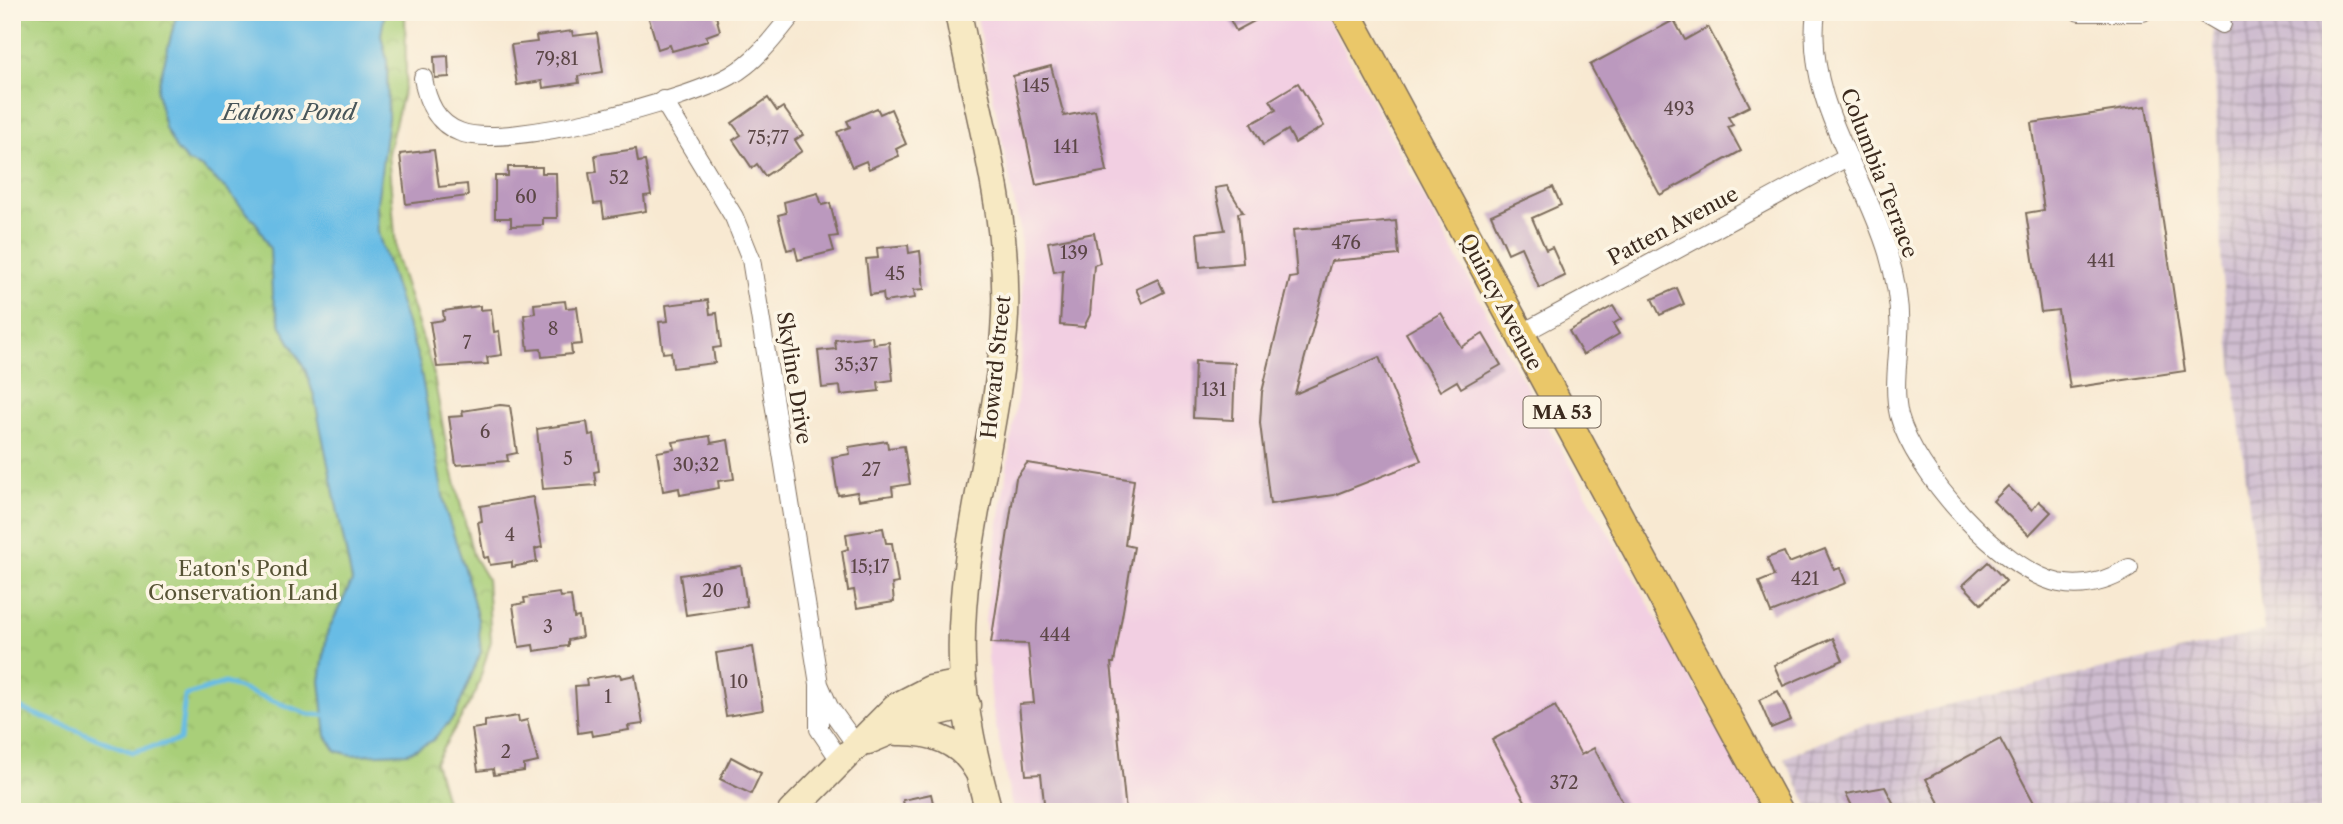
<svg xmlns="http://www.w3.org/2000/svg" width="2343" height="824" font-family="'Libre Caslon Text',serif">
  <defs>
    <pattern id="industrial-grid" width="8" height="8" patternUnits="userSpaceOnUse" patternTransform="scale(1.75)"><rect width="8" height="8" fill="#cfbdd0"/><path d="M0 4h8M4 0v8" fill="none" stroke="#a99aa8"/></pattern>
    <pattern id="park-crowns" width="20" height="18" patternUnits="userSpaceOnUse" patternTransform="scale(1.75)"><rect width="20" height="18" fill="#a9cf79"/><path d="M2 6a3 3 0 1 1 6 0M12 15a3 3 0 1 1 6 0" fill="none" stroke="#92b268"/></pattern>
  </defs>
  <rect width="100%" height="100%" fill="#fcf5e5"/>
  <filter id="ink" filterUnits="userSpaceOnUse"><feTurbulence type="fractalNoise" baseFrequency=".0143" numOctaves="2"/><feDisplacementMap in="SourceGraphic" scale="14" xChannelSelector="R" yChannelSelector="G"/><feConvolveMatrix kernelMatrix="1 2 1 2 8 2 1 2 1" color-interpolation-filters="sRGB"/></filter>
  <filter id="wash" filterUnits="userSpaceOnUse"><feTurbulence type="fractalNoise" baseFrequency=".00686" numOctaves="4" result="noise"/><feDisplacementMap in="SourceGraphic" scale="28" xChannelSelector="R" yChannelSelector="G"/><feGaussianBlur stdDeviation="1.57" result="paint"/><feColorMatrix in="noise" values="0 0 0 0 0 0 0 0 0 0 0 0 0 0 0 0 0 1.4 0 .05"/><feComposite in="paint" operator="in"/></filter>
  <g filter="url(#wash)">
    <rect width="100%" height="100%" fill="#f8e9d2"/>
    <path fill="#f2cfe2" d="M976,12H1324L1542,415L1766,812H1013L992,706L985,619L1018,393L1024,326L1020,230Z"/>
    <path fill="url(#industrial-grid)" d="M2213,12H2331V812H1812L1784,758L1852,728L2264,631L2222,279Z"/>
    <path fill="url(#park-crowns)" stroke="#727c4c" stroke-width="2" d="M12,12H405L406,80L388,153L397,259L433,371L447,449L473,555L487,579L491,641L476,692L435,762L449,812H12Z"/>
    <path fill="#68bce5" stroke="#527382" stroke-width="2" d="M177,12H385L381,35L387,60L388,118L377,204L378,233L419,361L446,512L466,572L478,620L481,652L455,716L432,741L408,753L352,755L336,751L326,736L320,681L327,633L352,581L314,396L305,369L281,326L272,295L270,249L257,224L226,189L201,167L188,162L176,149L165,128L157,91Z"/>
    <g fill="none" stroke-linecap="round" stroke-linejoin="round">
      <path stroke="#68bce5" stroke-width="5" d="M12,705L132,752L180,740L185,696L225,683L308,714L323,715"/>
    </g>
    <g id="blocks">
      <g fill="#bb99be">
        <path d="M647,12H715L720,31L706,36L708,41L672,51L670,45L658,49Z"/>
        <path d="M1226,12H1271L1236,31Z"/>
        <path d="M1674,20L1685,40L1708,27L1750,106L1728,117L1733,125L1728,127L1741,151L1660,195L1590,65Z"/>
        <path d="M572,31L573,36L597,33L603,72L578,76L579,83L543,88L542,81L517,85L511,45L537,42L536,36Z"/>
        <path d="M448,56L449,77L435,78L434,57Z"/>
        <path d="M1051,66L1064,116L1095,110L1107,171L1036,185L1013,76Z"/>
        <path d="M1298,83L1324,126L1295,143L1288,130L1263,145L1251,124L1276,110L1270,100Z"/>
        <path d="M768,98L777,111L783,107L803,135L795,140L802,151L765,176L757,164L752,168L733,140L741,135L732,123Z"/>
        <path d="M2146,106L2185,371L2070,388L2058,310L2041,312L2026,213L2044,210L2031,123Z"/>
        <path d="M877,108L880,114L891,109L906,144L896,149L899,156L869,169L866,161L852,167L837,132L850,127L847,121Z"/>
        <path d="M636,149L638,162L645,161L651,195L644,196L646,211L604,218L602,203L594,204L589,173L597,172L595,155Z"/>
        <path d="M434,150L439,187L467,184L468,196L406,204L400,154Z"/>
        <path d="M508,167H542V173H556L557,218H543V225L511,226V218H495V176H508Z"/>
        <path d="M1227,186L1243,212L1238,213L1243,263L1200,267L1197,233L1225,230L1215,188Z"/>
        <path d="M1553,187L1561,205L1532,218L1546,250L1552,247L1565,276L1539,288L1521,247L1508,253L1491,215Z"/>
        <path d="M818,193L822,205L830,203L838,236L830,237L834,251L798,260L795,248L787,250L778,215L786,213L784,202Z"/>
        <path d="M1396,221L1399,255L1331,261L1295,394L1379,357L1421,461L1334,495L1270,504L1260,423L1262,392L1290,278L1297,277L1293,230Z"/>
        <path d="M1094,233L1100,263L1094,265L1090,315L1084,327L1060,325L1063,270L1054,272L1048,242Z"/>
        <path d="M908,245L909,253L920,251L924,289L914,290L915,298L884,302L883,293L870,295L866,259L878,258L877,248Z"/>
        <path d="M1158,279L1164,292L1142,303L1136,289Z"/>
        <path d="M1677,288L1684,304L1660,315L1652,299Z"/>
        <path d="M708,300L710,314L717,313L721,347L713,348L715,363L673,368L671,352L663,353L659,322L668,321L666,305Z"/>
        <path d="M565,301L566,308L577,307L582,344L571,345L572,354L542,357L541,349L528,350L524,315L535,313L534,304Z"/>
        <path d="M480,306V310L491,309L494,332L499,331L502,355L487,357L488,364L437,367L430,322L444,320L443,311Z"/>
        <path d="M1613,306L1621,319L1613,324L1619,334L1583,355L1569,331Z"/>
        <path d="M1441,313L1461,347L1483,334L1501,365L1461,388L1457,381L1440,391L1406,333Z"/>
        <path d="M872,336L873,344L889,342L893,380L878,382L879,391L841,395L840,386L822,388L818,351L836,349L835,340Z"/>
        <path d="M1195,361L1235,363L1233,420L1193,418Z"/>
        <path d="M500,405L510,406L517,453L507,455L508,461L456,465L449,417L463,416L462,411Z"/>
        <path d="M587,422L589,435L594,434L599,471L594,472L596,485L543,489L537,429Z"/>
        <path d="M710,436L711,443L728,440L734,479L718,481L719,488L680,495L679,488L663,491L657,452L675,449L673,442Z"/>
        <path d="M887,441L888,448L904,446L910,484L892,487L893,495L859,500L857,492L838,495L832,457L850,454L849,447Z"/>
        <path d="M1027,463L1134,480L1125,545L1134,547L1114,663H1111L1126,812H1045L1041,774L1026,775L1019,704L1034,703L1028,644L991,643L1016,478Z"/>
        <path d="M2008,486L2032,510L2039,501L2051,512L2029,535L1993,501Z"/>
        <path d="M533,497L542,547L535,549L537,562L512,567V562L490,565L488,557L484,558L478,522L482,521L480,506Z"/>
        <path d="M883,528L886,543H892L898,583L892,584L894,602L857,608L854,590L848,591L842,551L848,549L846,534Z"/>
        <path d="M1825,549L1834,570L1840,568L1846,583L1771,613L1759,582L1774,576L1767,558L1784,552L1789,563Z"/>
        <path d="M1988,562L2006,581L1981,604L1963,585Z"/>
        <path d="M741,566L747,606L686,615L680,575Z"/>
        <path d="M559,593L560,597L571,596L574,618L579,617L582,637L568,640V646L534,651L533,645L519,647L513,605L525,603L524,598Z"/>
        <path d="M1833,638L1843,660L1783,686L1774,665Z"/>
        <path d="M753,647L763,710L726,716L716,653Z"/>
        <path d="M620,674L621,678L635,675L643,724L628,726L629,730L592,736L591,731L578,733L575,686L587,685L586,679Z"/>
        <path d="M1778,691L1791,720L1771,728L1759,700Z"/>
        <path d="M1555,706L1581,755L1594,748L1628,812H1531L1492,740Z"/>
        <path d="M518,716L519,722L527,720L538,762L524,765V771L494,775L493,769L478,771L472,729L485,727V721Z"/>
        <path d="M2000,739L2039,812H1944L1926,779Z"/>
        <path d="M731,757L761,773L751,794L720,779Z"/>
        <path d="M1885,787L1898,812H1855L1846,794Z"/>
        <path d="M931,794L935,812H905L903,800Z"/>
      </g>
    </g>
  </g>
  <g filter="url(#ink)">
    <use href="#blocks" fill-opacity="0" stroke="#7d6d5d" stroke-width="2"/>
    <g fill="none" stroke-linecap="round" stroke-linejoin="round">
      <g stroke="#7d6d5d" stroke-width="20">
        <g id="street">
          <path d="M1816,12C1804,100 1864,172 1888,253C1896,280 1901,308 1899,336C1898,362 1893,389 1899,415C1914,472 2001,570 2059,583C2084,588 2108,581 2129,568"/>
          <path d="M2079,12H2143"/>
          <path d="M2201,12L2222,24"/>
          <path d="M423,78C427,102 436,123 460,132C507,150 685,101 730,76C757,61 775,36 794,12"/>
          <path d="M663,100L734,217L751,259L819,684L829,707L857,746"/>
          <path d="M1519,335L1847,157"/>
          <path d="M819,687V729L840,760"/>
        </g>
      </g>
      <g stroke="#7d6d5d" stroke-width="29">
        <g id="secondary">
          <path d="M958,12C977,114 1009,210 1005,315C1000,430 958,544 962,661C963,711 976,763 989,812"/>
          <path d="M897,732C930,731 960,740 977,770"/>
          <path d="M868,741L934,713L967,705"/>
          <path d="M791,812L895,707L930,689L963,683"/>
        </g>
      </g>
      <g stroke="#7d6d5d" stroke-width="31">
        <path id="primary" d="M1346,12L1779,812"/>
      </g>
      <use href="#street" stroke="#fff" stroke-width="18"/>
      <use href="#secondary" stroke="#f7e9c3" stroke-width="26"/>
      <use href="#primary" stroke="#eac769" stroke-width="28"/>
    </g>
  </g>
  <g text-anchor="middle" stroke-width="7" stroke-linejoin="round" paint-order="stroke">
    <g font-size="18" fill="#5b4646">
      <text x="557" y="65">79;81</text>
      <text x="1036" y="92">145</text>
      <text x="1679" y="115">493</text>
      <text x="768" y="144">75;77</text>
      <text x="1066" y="153">141</text>
      <text x="619" y="184">52</text>
      <text x="526" y="203">60</text>
      <text x="1346" y="249">476</text>
      <text x="1074" y="259">139</text>
      <text x="2101" y="267">441</text>
      <text x="895" y="280">45</text>
      <text x="553" y="335">8</text>
      <text x="467" y="349">7</text>
      <text x="856" y="371">35;37</text>
      <text x="1214" y="396">131</text>
      <text x="485" y="438">6</text>
      <text x="568" y="465">5</text>
      <text x="696" y="471">30;32</text>
      <text x="871" y="476">27</text>
      <text x="510" y="541">4</text>
      <text x="870" y="573">15;17</text>
      <text x="1805" y="585">421</text>
      <text x="713" y="597">20</text>
      <text x="548" y="633">3</text>
      <text x="1055" y="641">444</text>
      <text x="739" y="688">10</text>
      <text x="608" y="703">1</text>
      <text x="506" y="758">2</text>
      <text x="1564" y="789">372</text>
    </g>
    <rect fill="#fcf5e5" stroke="#75675a" stroke-width="2" x="1523.5" y="396.5" width="77" height="31" rx="5"/>
    <g font-size="19" font-weight="bold" fill="#3b2a1e">
      <text x="1562" y="419">MA 53</text>
    </g>
    <g font-size="21" fill="#3b2a1e" stroke="#fcf5e5">
      <text transform="translate(1879 173) rotate(69)" y="7">Columbia Terrace</text>
      <text transform="translate(1673 226) rotate(-28)" y="7">Patten Avenue</text>
      <text transform="translate(1501 302) rotate(62)" y="7">Quincy Avenue</text>
      <text transform="translate(996 367) rotate(-84)" y="7">Howard Street</text>
      <text transform="translate(794 378) rotate(81)" y="7">Skyline Drive</text>
    </g>
    <g font-size="21" fill="#565335" stroke="#fcf5e5">
      <text x="243" y="576">Eaton's Pond<tspan x="243" dy="24">Conservation Land</tspan></text>
    </g>
    <g font-size="23" font-style="italic" fill="#48565a" stroke="#fcf5e5">
      <text x="289" y="120">Eatons Pond</text>
    </g>
  </g>
  <rect width="2343" height="824" fill="none" stroke="#fcf5e5" stroke-width="42"/>
</svg>
